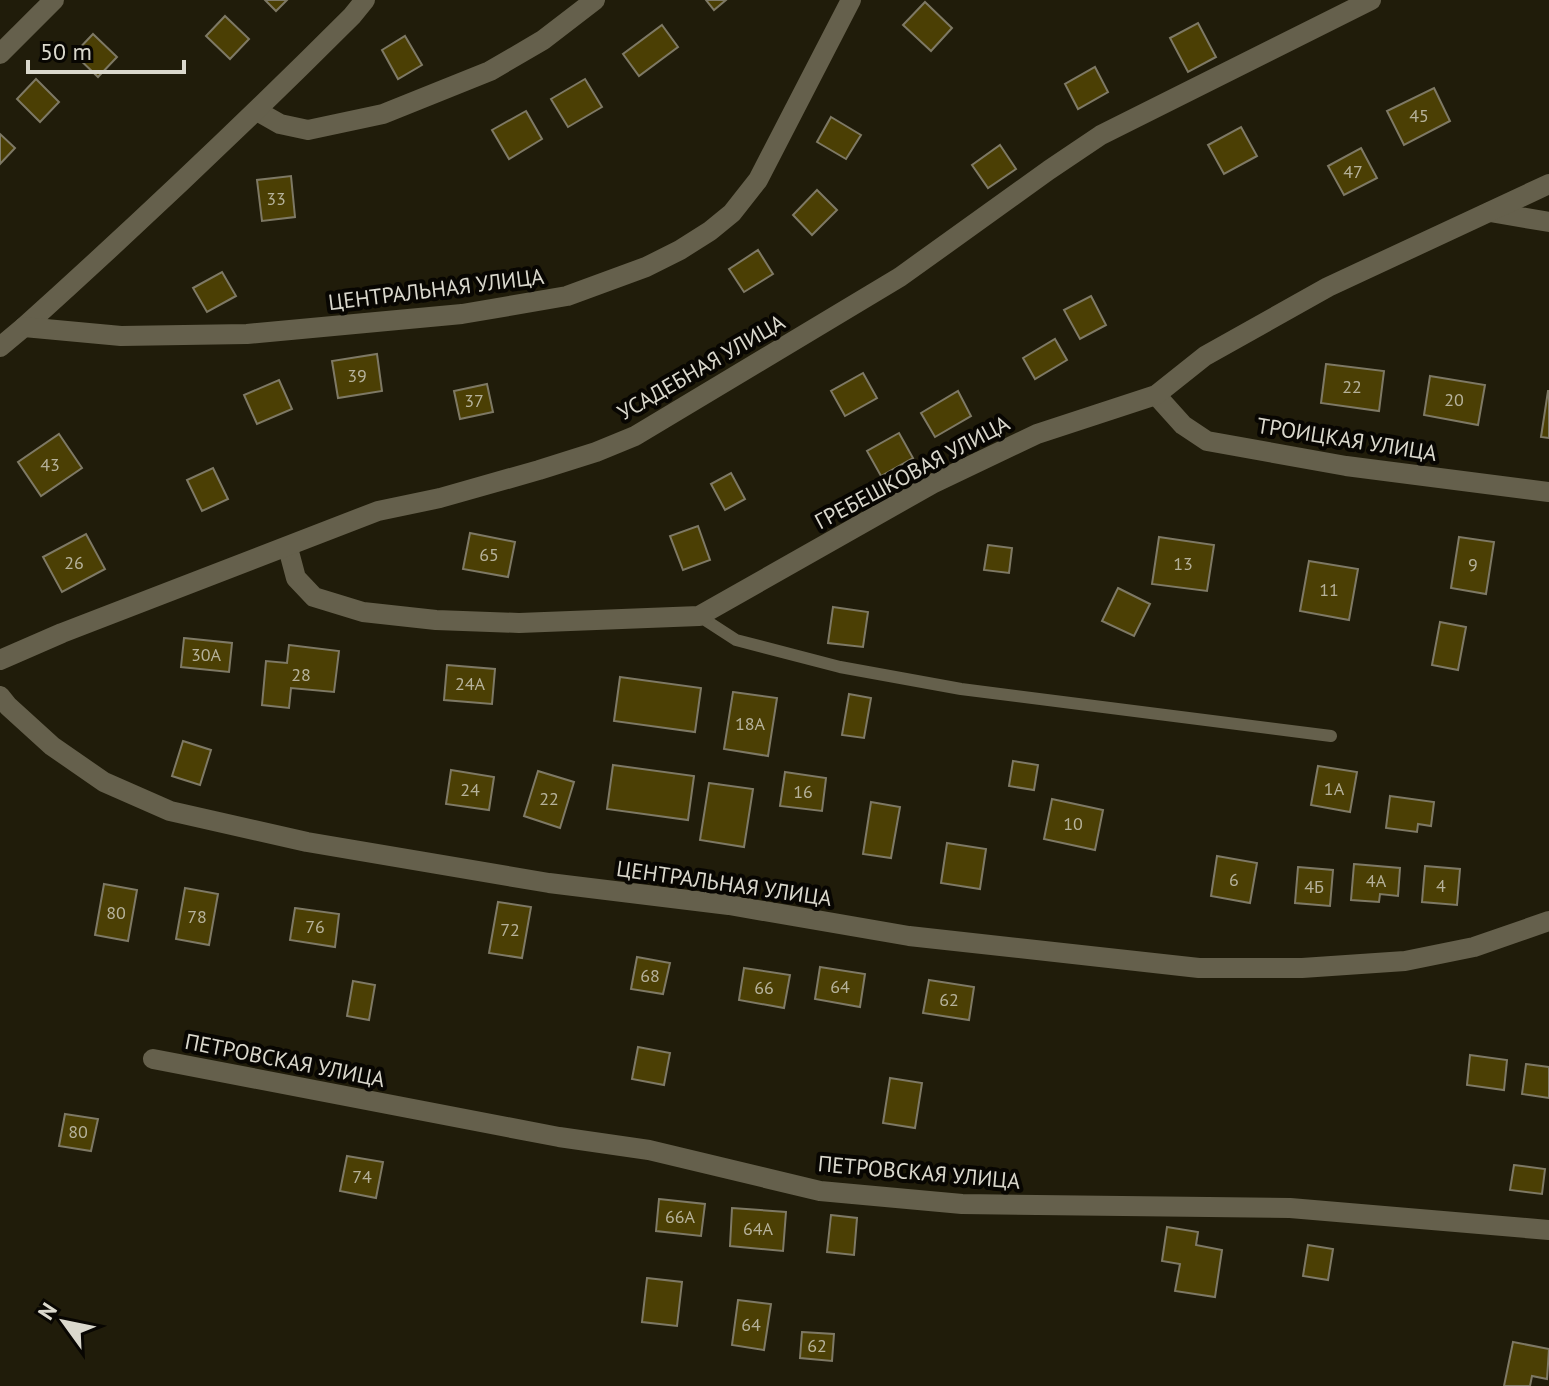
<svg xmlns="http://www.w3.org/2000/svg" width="1549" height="1386" font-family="'PT Sans',sans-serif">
  <rect width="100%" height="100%" fill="#201c0a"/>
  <g fill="#4b3f04" stroke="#7e7965" stroke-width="2">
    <path d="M265,0H287L276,11Z"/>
    <path d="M706,0H726L714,10Z"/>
    <path d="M925,2L952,28L931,51L903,25Z"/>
    <path d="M225,16L249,39L230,59L206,36Z"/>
    <path d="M1198,23L1216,57L1188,72L1170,38Z"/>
    <path d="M662,25L678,47L639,76L623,54Z"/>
    <path d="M93,34L117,57L98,77L74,54Z"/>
    <path d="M405,36L422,65L398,79L382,50Z"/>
    <path d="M1095,67L1108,92L1078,109L1065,84Z"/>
    <path d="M36,79L59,102L40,122L17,99Z"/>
    <path d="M585,79L602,107L568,127L551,99Z"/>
    <path d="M1434,88L1450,121L1404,145L1387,111Z"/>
    <path d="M526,111L542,139L509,159L492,130Z"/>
    <path d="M831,117L861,135L846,159L817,142Z"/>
    <path d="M1241,127L1257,156L1224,174L1208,145Z"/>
    <path d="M0,134L15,148L0,164Z"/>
    <path d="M1000,145L1016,169L988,188L972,165Z"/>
    <path d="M1361,148L1377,178L1344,195L1328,166Z"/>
    <path d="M291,176L295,217L262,221L257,180Z"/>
    <path d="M817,190L837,210L812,235L793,215Z"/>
    <path d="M758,250L773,274L744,292L729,269Z"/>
    <path d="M222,272L236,296L207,312L193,288Z"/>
    <path d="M1091,296L1106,325L1080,339L1064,310Z"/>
    <path d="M1055,339L1067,360L1035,379L1023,358Z"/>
    <path d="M377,354L382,391L338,398L332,361Z"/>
    <path d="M1326,364L1384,371L1379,411L1321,403Z"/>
    <path d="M863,373L877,398L845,416L831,391Z"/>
    <path d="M1430,376L1485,385L1478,425L1424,415Z"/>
    <path d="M279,380L292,409L257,424L244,395Z"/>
    <path d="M487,384L493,412L460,419L454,391Z"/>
    <path d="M958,391L971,416L935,437L921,413Z"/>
    <path d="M1548,391H1549V438L1541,437Z"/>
    <path d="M899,433L913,458L881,476L867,451Z"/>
    <path d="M59,434L82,468L41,496L18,462Z"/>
    <path d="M213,468L228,499L202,511L187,480Z"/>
    <path d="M731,473L745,499L725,510L711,484Z"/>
    <path d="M698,526L710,560L683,570L670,536Z"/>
    <path d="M470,533L515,542L508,577L463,569Z"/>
    <path d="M86,534L105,569L62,592L43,557Z"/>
    <path d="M1159,537L1214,545L1207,591L1152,584Z"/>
    <path d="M1459,537L1494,542L1486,594L1451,588Z"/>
    <path d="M988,545L1012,548L1009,573L984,570Z"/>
    <path d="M1309,561L1358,569L1349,620L1300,611Z"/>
    <path d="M1118,588L1150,604L1134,636L1102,621Z"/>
    <path d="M833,607L868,612L863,647L828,643Z"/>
    <path d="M1440,622L1466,627L1458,670L1432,665Z"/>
    <path d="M184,638L232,643L229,672L181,667Z"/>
    <path d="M289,645L339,651L334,692L291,688L289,708L262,705L266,661L287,663Z"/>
    <path d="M447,665L495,669L492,704L444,700Z"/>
    <path d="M620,677L701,688L695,732L614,721Z"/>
    <path d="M733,692L777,698L768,756L724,749Z"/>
    <path d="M849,694L871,698L864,738L842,735Z"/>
    <path d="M183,741L211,750L200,785L172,776Z"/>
    <path d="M1013,761L1038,765L1034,790L1009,786Z"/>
    <path d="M613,765L694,776L688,820L607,809Z"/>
    <path d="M1318,766L1357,772L1350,812L1311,805Z"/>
    <path d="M451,770L494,777L489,810L446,804Z"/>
    <path d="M538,771L574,782L560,828L524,816Z"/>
    <path d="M785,772L826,778L822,811L780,806Z"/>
    <path d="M709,783L753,789L744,847L700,840Z"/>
    <path d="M1390,796L1434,802L1431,826L1418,824L1417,832L1386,828Z"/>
    <path d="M1052,799L1103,810L1095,850L1044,839Z"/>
    <path d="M871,802L900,807L891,858L863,854Z"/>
    <path d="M947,843L986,849L980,889L941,883Z"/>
    <path d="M1217,856L1257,863L1250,903L1211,896Z"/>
    <path d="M1354,864L1400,868L1398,896L1380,894L1379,902L1351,900Z"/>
    <path d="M1425,866L1460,869L1457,905L1422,902Z"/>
    <path d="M1298,867L1333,870L1330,906L1295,903Z"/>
    <path d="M104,884L137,890L128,941L95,935Z"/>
    <path d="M185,888L218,894L209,945L176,939Z"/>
    <path d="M498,902L531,907L522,958L489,953Z"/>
    <path d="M295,908L339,914L335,947L290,940Z"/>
    <path d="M637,957L670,963L663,994L631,989Z"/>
    <path d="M820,967L865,974L860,1007L815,999Z"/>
    <path d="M744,968L790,975L784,1008L739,1000Z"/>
    <path d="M929,980L974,987L969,1020L923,1013Z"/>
    <path d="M353,981L375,985L369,1020L347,1016Z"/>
    <path d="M638,1047L670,1053L664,1085L632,1079Z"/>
    <path d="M1470,1055L1507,1060L1504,1090L1467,1085Z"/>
    <path d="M1526,1064L1549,1067V1098L1522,1094Z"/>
    <path d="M890,1078L922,1083L915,1128L883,1123Z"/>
    <path d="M65,1114L98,1119L91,1151L59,1146Z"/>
    <path d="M347,1156L383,1162L376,1198L340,1191Z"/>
    <path d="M1514,1165L1545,1169L1542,1194L1510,1190Z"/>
    <path d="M659,1199L705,1204L701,1236L656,1231Z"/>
    <path d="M732,1208L786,1212L783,1251L730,1246Z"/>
    <path d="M831,1215L857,1218L854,1255L827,1252Z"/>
    <path d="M1167,1227L1198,1232L1196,1245L1222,1250L1215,1297L1175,1291L1180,1264L1162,1261Z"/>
    <path d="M1308,1245L1333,1249L1328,1280L1303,1276Z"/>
    <path d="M647,1278L682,1282L677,1326L642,1322Z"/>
    <path d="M738,1300L771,1304L764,1350L732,1345Z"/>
    <path d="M802,1332L834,1334L832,1361L800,1358Z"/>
    <path d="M1513,1342L1549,1349L1547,1379L1532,1376L1530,1386H1504Z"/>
  </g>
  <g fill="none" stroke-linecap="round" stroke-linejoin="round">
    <path stroke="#65604c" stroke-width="12" d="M699,616L736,640L840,667L961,689L1331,736"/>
    <g stroke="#65604c" stroke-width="20">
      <path d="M0,54L54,0"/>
      <path d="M257,111L280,124L308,130L383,114L490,71L543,40L595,0"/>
      <path d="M1490,212L1549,222"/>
      <path d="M24,327C136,226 245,123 352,16L365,0"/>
      <path d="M0,347L24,327L121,336L247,334L462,314L567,296L646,267L680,250L710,231L732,213L758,180L851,0"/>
      <path d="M1156,395L1183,425L1207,441L1346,466L1549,492"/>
      <path d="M288,548L296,578L314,597L363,612L436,620L519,623L699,616L932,484L1037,434L1156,395L1205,356L1328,287L1549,184"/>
      <path d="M0,660L62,633L378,511L440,498L539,470L596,452L635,436L900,277L1049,170L1101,135L1371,0"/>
      <path d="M0,696L8,706L52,746L104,782L170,811L307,842L549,883L729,905L909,936L1199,968H1302L1405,961L1474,947L1549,921"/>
      <path d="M153,1059L559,1137L649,1150L820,1191L962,1204L1290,1208L1549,1230"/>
    </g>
  </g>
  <g text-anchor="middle" stroke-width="8" stroke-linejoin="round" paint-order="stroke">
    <g font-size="18" fill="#b6b29b">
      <text x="1419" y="122">45</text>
      <text x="1353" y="178">47</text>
      <text x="276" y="205">33</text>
      <text x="357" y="382">39</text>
      <text x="1352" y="393">22</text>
      <text x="1454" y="406">20</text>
      <text x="474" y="407">37</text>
      <text x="50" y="471">43</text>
      <text x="489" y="561">65</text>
      <text x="74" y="569">26</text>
      <text x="1183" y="570">13</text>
      <text x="1473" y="571">9</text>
      <text x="1329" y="596">11</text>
      <text x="206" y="661">30А</text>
      <text x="301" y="681">28</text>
      <text x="470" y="690">24А</text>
      <text x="750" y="730">18А</text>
      <text x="1334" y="795">1А</text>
      <text x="470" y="796">24</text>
      <text x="803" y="798">16</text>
      <text x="549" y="805">22</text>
      <text x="1073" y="830">10</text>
      <text x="1234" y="886">6</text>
      <text x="1376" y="887">4А</text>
      <text x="1441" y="892">4</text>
      <text x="1314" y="893">4Б</text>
      <text x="116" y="919">80</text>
      <text x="197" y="923">78</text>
      <text x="315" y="933">76</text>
      <text x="510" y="936">72</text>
      <text x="650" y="982">68</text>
      <text x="840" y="993">64</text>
      <text x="764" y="994">66</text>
      <text x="949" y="1006">62</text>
      <text x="78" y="1138">80</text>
      <text x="362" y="1183">74</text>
      <text x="680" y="1223">66А</text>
      <text x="758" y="1235">64А</text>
      <text x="751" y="1331">64</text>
      <text x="817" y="1352">62</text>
    </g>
    <g font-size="22" fill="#dad8cd" stroke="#080602">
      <text transform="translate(436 289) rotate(-7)" y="8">ЦЕНТРАЛЬНАЯ УЛИЦА</text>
      <text transform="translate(701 367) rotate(-30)" y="8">УСАДЕБНАЯ УЛИЦА</text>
      <text transform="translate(1347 439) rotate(9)" y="8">ТРОИЦКАЯ УЛИЦА</text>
      <text transform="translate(912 472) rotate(-28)" y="8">ГРЕБЕШКОВАЯ УЛИЦА</text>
      <text transform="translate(724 883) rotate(8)" y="8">ЦЕНТРАЛЬНАЯ УЛИЦА</text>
      <text transform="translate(285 1060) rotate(11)" y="8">ПЕТРОВСКАЯ УЛИЦА</text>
      <text transform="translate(919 1172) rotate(5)" y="8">ПЕТРОВСКАЯ УЛИЦА</text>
    </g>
  </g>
  <g transform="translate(64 1322) rotate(303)" stroke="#080602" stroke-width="6" paint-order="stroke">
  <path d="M0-6L14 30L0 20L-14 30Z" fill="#dad8cd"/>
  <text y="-12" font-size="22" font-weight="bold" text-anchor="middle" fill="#dad8cd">N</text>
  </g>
  <path d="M28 60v12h156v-12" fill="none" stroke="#dad8cd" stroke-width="4"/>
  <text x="40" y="60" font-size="24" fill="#dad8cd" stroke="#080602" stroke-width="6" paint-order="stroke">50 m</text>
</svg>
